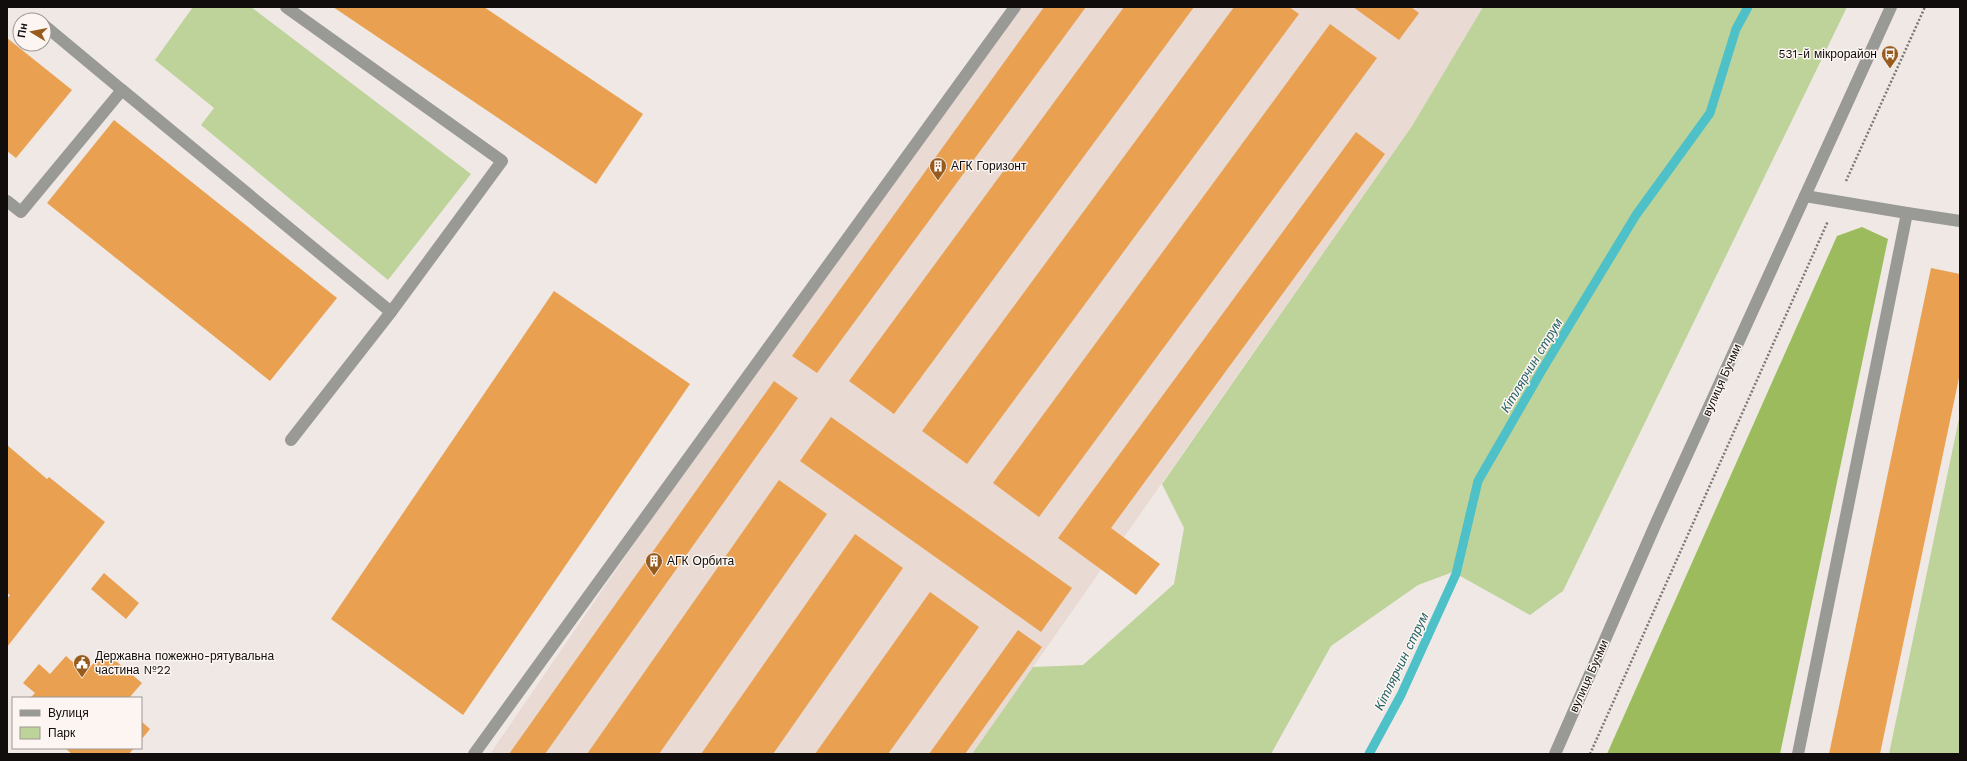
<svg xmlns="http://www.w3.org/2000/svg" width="1967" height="761" font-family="'Work Sans',sans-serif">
  <rect width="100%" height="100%" fill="#efe8e4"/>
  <path fill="#e9dad3" d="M1010,7H1483L1412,126L972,754H490L768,348Z"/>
  <g fill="#bdd39a">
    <path d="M193,7H251L471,174L388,280L201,125L214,108L155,60Z"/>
    <path d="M1483,7H1847L1563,591L1530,615L1453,572L1418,585L1331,646L1271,754H972L1033,667L1083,665L1174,584L1184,528L1162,484L1412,126Z"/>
    <path d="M1960,414V754H1889Z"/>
  </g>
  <path fill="#9bbb5c" d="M1862,227L1888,239L1780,754H1607L1837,236Z"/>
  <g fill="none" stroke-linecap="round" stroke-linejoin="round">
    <path stroke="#4dc0c8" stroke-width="9" d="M1369,754L1401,695L1456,574L1478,481L1542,370L1636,215L1710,113L1736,29L1748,7"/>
  </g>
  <g fill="#e9a151">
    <path d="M333,7H484L643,114L596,184Z"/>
    <path d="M1044,7H1086L817,373L792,356Z"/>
    <path d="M1124,7H1194L894,414L849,381Z"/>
    <path d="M1234,7H1289L1299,14L967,464L922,431Z"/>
    <path d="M1353,7H1411L1419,13L1399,40Z"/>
    <path d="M1330,24L1377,58L1039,517L993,483Z"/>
    <path d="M7,38L72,90L16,158L7,151Z"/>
    <path d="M114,120L337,298L270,381L47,203Z"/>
    <path d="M1356,132L1385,154L1111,528L1160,564L1136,595L1058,538Z"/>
    <path d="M1931,268L1960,274V373L1880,754H1829Z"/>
    <path d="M554,291L690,384L463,715L331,619Z"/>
    <path d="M774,381L798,398L545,754H509Z"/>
    <path d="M831,417L1072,588L1041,632L800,461Z"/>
    <path d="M7,445L47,479L49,477L105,522L7,647V599L10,595L7,593Z"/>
    <path d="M779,480L827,514L659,754H587Z"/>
    <path d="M855,534L903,568L773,754H701Z"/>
    <path d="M104,573L139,603L126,619L91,589Z"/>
    <path d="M930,592L979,627L888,754H815Z"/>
    <path d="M1018,630L1042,647L965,754H929Z"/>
    <path d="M104,651L142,683L129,698H30L35,693L23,683L39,664L50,674L66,656L85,673Z"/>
    <path d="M141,721L150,729L141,740Z"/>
    <path d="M65,748H134L129,754H72Z"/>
  </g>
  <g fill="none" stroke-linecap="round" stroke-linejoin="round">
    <g stroke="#7c7775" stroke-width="2.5" stroke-dasharray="2 2" stroke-linecap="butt">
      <path d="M1846,181L1925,7"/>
      <path d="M1590,754L1828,221"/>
    </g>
    <g stroke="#999996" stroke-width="12">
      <path d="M286,7L502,161L391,312L291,440"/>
      <path d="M44,25L122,90"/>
      <path d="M7,201L21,212L122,90L391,312"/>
      <path d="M1907,213L1960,221"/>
      <path d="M474,754L1015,7"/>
      <path d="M1555,754L1656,523L1891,7"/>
      <path d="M1798,754L1907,213L1805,196"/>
    </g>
  </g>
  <defs>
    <g id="bus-pin" transform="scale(0.9)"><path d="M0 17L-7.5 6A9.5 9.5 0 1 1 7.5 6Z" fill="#985b1e" stroke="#fcf5f1"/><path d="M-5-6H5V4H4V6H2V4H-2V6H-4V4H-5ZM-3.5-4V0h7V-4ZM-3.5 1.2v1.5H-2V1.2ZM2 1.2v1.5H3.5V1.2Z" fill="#fff"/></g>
    <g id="building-pin" transform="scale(0.9)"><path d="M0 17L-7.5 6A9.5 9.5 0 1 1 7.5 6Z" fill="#985b1e" stroke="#fcf5f1"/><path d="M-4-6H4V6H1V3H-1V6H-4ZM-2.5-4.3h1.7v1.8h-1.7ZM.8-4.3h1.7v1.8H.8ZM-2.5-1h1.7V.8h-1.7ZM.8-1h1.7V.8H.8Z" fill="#fff"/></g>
    <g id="civic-pin" transform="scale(0.9)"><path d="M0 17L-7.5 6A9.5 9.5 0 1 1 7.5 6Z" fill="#985b1e" stroke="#fcf5f1"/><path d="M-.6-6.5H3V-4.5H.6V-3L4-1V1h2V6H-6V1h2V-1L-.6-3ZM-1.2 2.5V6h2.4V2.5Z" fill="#fff"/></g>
  </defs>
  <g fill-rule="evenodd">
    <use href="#bus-pin" x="1890" y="54"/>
    <use href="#building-pin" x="938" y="166"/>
    <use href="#building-pin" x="654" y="561"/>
    <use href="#civic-pin" x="82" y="663"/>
  </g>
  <g text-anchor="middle" stroke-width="3" stroke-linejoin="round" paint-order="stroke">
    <g font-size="12" fill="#100d0c" stroke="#fcf5f1" text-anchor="start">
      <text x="1877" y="58" text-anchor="end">531-й мікрорайон</text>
      <text x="951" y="170">АГК Горизонт</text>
      <text x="667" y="565">АГК Орбита</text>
      <text x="95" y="660">Державна пожежно-рятувальна<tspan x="95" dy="14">частина №22</tspan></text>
    </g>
    <g font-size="12" fill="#100d0c" stroke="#fcf5f1">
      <text transform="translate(1722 380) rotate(-66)" y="4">вулиця Бучми</text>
      <text transform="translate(1589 676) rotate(-66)" y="4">вулиця Бучми</text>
    </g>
    <g font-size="13" font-style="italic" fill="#236266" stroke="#fcf5f1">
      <text transform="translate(1531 365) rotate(-59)" y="5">Кітлярчин струм</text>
      <text transform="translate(1401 661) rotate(-64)" y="5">Кітлярчин струм</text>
    </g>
  </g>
  <rect width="1967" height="761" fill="none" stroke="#100d0c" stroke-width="16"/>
  <rect x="12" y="697" width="130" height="52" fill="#fcf5f1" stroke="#9e9895"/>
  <rect x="20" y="710" width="20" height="6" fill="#999996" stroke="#9e9895"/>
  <text x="48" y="717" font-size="12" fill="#100d0c">Вулиця</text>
  <rect x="20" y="727" width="20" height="12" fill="#bdd39a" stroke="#9e9895"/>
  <text x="48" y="737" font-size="12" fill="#100d0c">Парк</text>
  <g transform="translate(32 32) rotate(280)"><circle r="19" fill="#fcf5f1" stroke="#9e9895"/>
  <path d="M0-3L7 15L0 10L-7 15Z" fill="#985b1e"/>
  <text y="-6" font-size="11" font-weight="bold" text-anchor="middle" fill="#100d0c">Пн</text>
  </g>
</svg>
